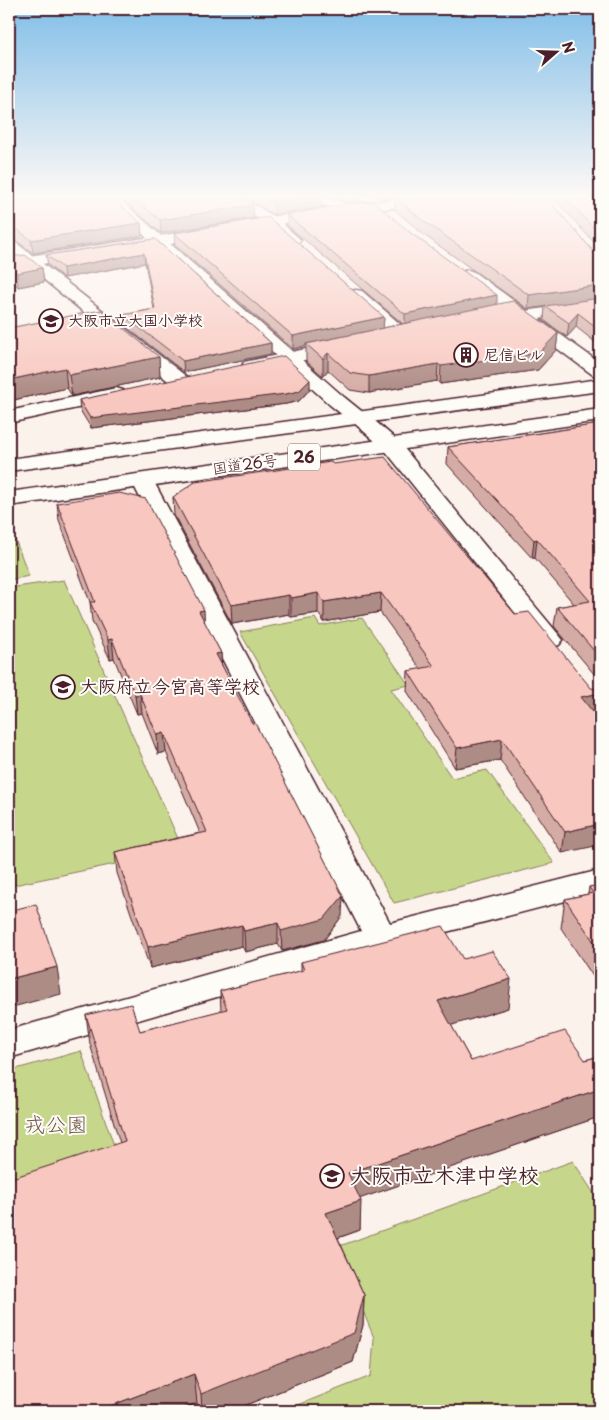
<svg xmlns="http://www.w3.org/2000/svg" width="609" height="1420" font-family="'Playpen Sans','Klee One',sans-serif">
  <rect width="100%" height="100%" fill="#fcf2ec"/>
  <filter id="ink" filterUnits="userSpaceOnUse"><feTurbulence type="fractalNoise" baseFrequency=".02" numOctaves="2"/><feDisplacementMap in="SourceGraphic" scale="10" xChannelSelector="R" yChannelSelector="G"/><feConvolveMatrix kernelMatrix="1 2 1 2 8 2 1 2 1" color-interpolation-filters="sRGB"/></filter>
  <g filter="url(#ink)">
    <g fill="#c6d78b" stroke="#887b5b">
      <path d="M15,539L29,576L9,580V540Z"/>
      <path d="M64,580L183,850L9,886V588Z"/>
      <path d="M315,618L320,626L362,618L409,685L391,689L452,778L487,770L554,863L394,903L240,632Z"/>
      <path d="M81,1051L118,1157L9,1192V1071Z"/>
      <path d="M573,1161L600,1203V1411H283L371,1376L374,1338L337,1247Z"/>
    </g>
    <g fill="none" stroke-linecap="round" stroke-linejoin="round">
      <g stroke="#4a1f2b" stroke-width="3">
        <g id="minor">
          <path d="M100,195H115L344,397L370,418L367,422C352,426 342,414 330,405Z"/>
          <path d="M223,195H239L276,218L301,240L298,243H288L266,224Z"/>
          <path d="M297,195H317L352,205L354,208L352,211L347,212L299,198Z"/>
          <path d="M9,239L14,241L187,377L189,381L187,385L180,387L173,385L9,251Z"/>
          <path d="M356,290L362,291L406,329L409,333L406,337L400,338L394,337L350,299L348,295L350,291Z"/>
          <path d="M600,300V310L525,321L519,320L516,316L519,312L525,311Z"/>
          <path d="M142,474L150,475L153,480L390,923L600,870V892L381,949L9,1058V1030L361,931L131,480L134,475Z"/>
        </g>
      </g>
      <g stroke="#4a1f2b" stroke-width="3">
        <g id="tertiary">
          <path d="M456,195H507L500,199L347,212L165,245L9,269V259L165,235L347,204Z"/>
          <path d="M468,270L474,272L600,363V377L593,375L462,278L460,275L462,272Z"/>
          <path d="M343,341L349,342L352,346L349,350L251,372L244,370L242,366L244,362Z"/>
          <path d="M116,388L123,390L126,394L123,398L9,423V411Z"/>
          <path d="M360,412L367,414L398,441L559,635L563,640L559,645L550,648L541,645L384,449L353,422L350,418L353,414Z"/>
        </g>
      </g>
      <g stroke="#4a1f2b" stroke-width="3">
        <g id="trunk">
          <path d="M600,379V391L9,471V459Z"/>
          <path d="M600,409V421L9,506V492Z"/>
        </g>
      </g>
      <use href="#minor" fill="#fdfcf7" fill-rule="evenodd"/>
      <use href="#tertiary" fill="#fdfcf7" fill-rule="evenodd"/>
      <use href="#trunk" fill="#fdfcf7" fill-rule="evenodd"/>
    </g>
    <g fill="#d5aca5" stroke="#4a1f2b">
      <path d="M9,195L141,223L142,236L33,253L15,240L9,238Z"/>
      <path d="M117,195H237L254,218L161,233Z"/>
      <path d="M242,195H366L361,197V201L350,202L322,195V207L274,215Z"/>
      <path d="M371,195H544L594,252L600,253V346L576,327L567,337L544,320L545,306L528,309L424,235L395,210V198L406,197L380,199Z"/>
      <path d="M551,195H600V249Z"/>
      <path d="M287,215L497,304L558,333L556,350L538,370L440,384L437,381L369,393L350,390L328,370L323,376L306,361V346L293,349L175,245L174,233L384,317L383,328L403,324L287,225Z"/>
      <path d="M155,239L271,343V354L184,372L124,325L123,315L154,309L145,263L64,278L48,265L46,255Z"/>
      <path d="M9,241L13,256L42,268L44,282L18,287L9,278Z"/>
      <path d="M9,328L159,357L160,377L72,396L67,388L9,401Z"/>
      <path d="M310,389L299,401L286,404L91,428L80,410L79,400Z"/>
      <path d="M600,424V681L554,626L557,607L574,604L535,558H532L447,464L448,447Z"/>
      <path d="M333,464L595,714L562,853L500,760L455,768L407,691L408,671L421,669L380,612L324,622L318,613L291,617L289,614L232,624L174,515L173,497Z"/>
      <path d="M57,503L204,622L221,653V663L342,916L324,940L282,951L278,944L245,952L242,946L150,968L117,873L115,852L200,833L166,752L158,754L142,713L137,714L114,658L110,659L92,621L90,602L59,520Z"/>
      <path d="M600,885V987L561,928L565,899L588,894L589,887Z"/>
      <path d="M463,959L508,1008L451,1025L471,1061L585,1060L600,1056V1120L599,1117L360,1198V1230L338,1238L364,1295L363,1325L353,1362L231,1411H199L197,1403L176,1411H9L120,1143L90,1044L86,1015L140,1031L221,1011L220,991L301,971V962Z"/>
    </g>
    <g fill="#ae8c86" stroke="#4a1f2b">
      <path d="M9,195H42L9,199Z"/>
      <path d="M322,195V207L274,215V202Z"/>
      <path d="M350,195H366L361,197V201L350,202Z"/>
      <path d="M381,195H438L380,199Z"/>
      <path d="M253,205L254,218L161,233L160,220Z"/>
      <path d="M141,223L142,236L33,253L31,240Z"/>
      <path d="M11,243L13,256L9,258V244Z"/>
      <path d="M144,253L145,263L64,278L63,268Z"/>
      <path d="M42,268L44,282L18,287L17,273Z"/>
      <path d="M600,285V299L528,309L529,295Z"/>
      <path d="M497,295V306L405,325V314Z"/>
      <path d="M578,313L576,327L567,337L569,323Z"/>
      <path d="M384,317L383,330L306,344V346L293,349V336Z"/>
      <path d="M558,333L556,350L538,370L440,384L441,366Z"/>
      <path d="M271,343V354L184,372L183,361Z"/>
      <path d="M328,353V370L323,376V359Z"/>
      <path d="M159,357L160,377L72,396L69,375Z"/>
      <path d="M438,364L437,381L369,393V376Z"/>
      <path d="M65,368L67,388L9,401V380Z"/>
      <path d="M310,380V389L299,401L286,404L91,428L90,418Z"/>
      <path d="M537,539L535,558H532L534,540Z"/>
      <path d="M318,593V613L291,617V598Z"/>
      <path d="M381,593L380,612L324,622V602Z"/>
      <path d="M289,595V614L232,624L231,605Z"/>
      <path d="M204,610L205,629L199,611Z"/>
      <path d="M112,639L114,658L110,659L108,640Z"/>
      <path d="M221,653L222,672L216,654Z"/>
      <path d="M600,693V713L578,717L581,697Z"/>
      <path d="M140,694L142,713L137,714L135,695Z"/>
      <path d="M164,733L166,752L158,754L157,735Z"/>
      <path d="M502,739L500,760L455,768L457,748Z"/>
      <path d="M600,824V845L562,853L565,832Z"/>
      <path d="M343,896L342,916L324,940L282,951L281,931Z"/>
      <path d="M278,923V944L245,952L244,931Z"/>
      <path d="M242,925V946L150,968L148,947Z"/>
      <path d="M57,967L61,994L9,1008V979Z"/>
      <path d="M511,979L508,1008L436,1030L438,1001Z"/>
      <path d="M600,1089V1109L599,1117L347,1203L348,1173Z"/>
      <path d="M361,1201L360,1230L326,1242V1213Z"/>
      <path d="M364,1295L363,1325L353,1362L231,1411H202L201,1394Z"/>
      <path d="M194,1374L197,1403L176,1411H97Z"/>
    </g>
    <g fill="#f8c8c0" stroke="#4a1f2b">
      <path d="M36,195H109L141,223L31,240L14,227L9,225V198Z"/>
      <path d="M130,195H237L253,205L160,220Z"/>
      <path d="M261,195H322L274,202Z"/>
      <path d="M434,195H544L594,252L600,253V285L529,295L425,222L395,198Z"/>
      <path d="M563,195H600V235Z"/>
      <path d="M374,202L412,234L497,295L405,314L287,215L347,204Z"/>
      <path d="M268,217L384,317L293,336L174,233Z"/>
      <path d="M155,239L271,343L183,361L123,315L155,309L144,253L63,268L46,255Z"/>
      <path d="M25,255L42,268L17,273L9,266V257Z"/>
      <path d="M600,298V330L578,313L569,323L545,306Z"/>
      <path d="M513,301L558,333L539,353L441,366L438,364L369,376L350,373L328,353L323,359L306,344Z"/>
      <path d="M101,310L159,357L69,375L65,368L9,380V328Z"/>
      <path d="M284,356L310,380L299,391L286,394L90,418L79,400Z"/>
      <path d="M600,424V658L557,607L590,601L537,539L534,540L448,447Z"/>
      <path d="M385,457L515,614L529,612L591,688L600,690V693L581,697L600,721V824L565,832L502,739L457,748L408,671L434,666L381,593L324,602L318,593L291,598L289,595L231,605L173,497L195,482L331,462L333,464Z"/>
      <path d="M119,493L146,499L204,610L199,611L221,653L216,654L252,723H255L343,896L324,919L281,931L278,923L244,931L242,925L148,947L115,852L207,832L164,733L157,735L140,694L135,695L112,639L108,640L90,602H95L57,503Z"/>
      <path d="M600,885V951L565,899L593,893L589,887Z"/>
      <path d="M36,904L57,967L9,979V911Z"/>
      <path d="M443,926L463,959L492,951L511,979L438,1001L471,1061L565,1031L585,1060L600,1056V1089L348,1173L361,1201L326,1213L364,1295L354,1333L201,1394L194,1374L97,1411H9V1179L125,1141L86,1015L131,1004L140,1031L227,1009L220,991L304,970L301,962Z"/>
    </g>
  </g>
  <linearGradient id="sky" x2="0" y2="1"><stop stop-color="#81bee8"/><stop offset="0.5" stop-color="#fef9f6"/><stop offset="1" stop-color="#fef9f6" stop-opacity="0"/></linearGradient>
  <rect width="609" height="393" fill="url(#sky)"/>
  <defs>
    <g id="school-ring" transform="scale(1.25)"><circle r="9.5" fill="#fdfcf7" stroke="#4a1f2b" stroke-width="1.5"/><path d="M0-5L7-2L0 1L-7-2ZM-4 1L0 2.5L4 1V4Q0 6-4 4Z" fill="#4a1f2b"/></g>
    <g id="building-ring" transform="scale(1.25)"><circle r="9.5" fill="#fdfcf7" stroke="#4a1f2b" stroke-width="1.5"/><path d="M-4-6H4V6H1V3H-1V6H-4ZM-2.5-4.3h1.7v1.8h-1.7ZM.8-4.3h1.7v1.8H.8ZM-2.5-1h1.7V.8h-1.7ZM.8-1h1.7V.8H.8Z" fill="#4a1f2b"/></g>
  </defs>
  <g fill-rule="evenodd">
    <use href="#school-ring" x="51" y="321"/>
    <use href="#building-ring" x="466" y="355"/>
    <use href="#school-ring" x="63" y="687"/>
    <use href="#school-ring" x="332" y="1176"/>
  </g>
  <g text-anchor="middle" stroke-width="4" stroke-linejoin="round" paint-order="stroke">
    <g font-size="15" font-weight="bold" fill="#4a1f2b" stroke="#fdfcf7" text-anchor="start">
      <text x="68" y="326">大阪市立大国小学校</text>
      <text x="484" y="360">尼信ビル</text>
    </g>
    <g font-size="15" fill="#4a1f2b" stroke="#fdfcf7">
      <text transform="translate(245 465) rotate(-8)" y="5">国道26号</text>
    </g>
    <rect fill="#fdfcf7" stroke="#806168" stroke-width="1" x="288" y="443.5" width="32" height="27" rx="4"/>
    <g font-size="16" font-weight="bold" fill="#4a1f2b">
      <text x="304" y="463">26</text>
    </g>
    <g font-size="18" font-weight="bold" fill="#4a1f2b" stroke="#fdfcf7" text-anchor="start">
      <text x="80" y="693">大阪府立今宮高等学校</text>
    </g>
    <g font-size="21" fill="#6f5648" stroke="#fdfcf7">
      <text x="56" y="1132">戎公園</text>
    </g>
    <g font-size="21" font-weight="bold" fill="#4a1f2b" stroke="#fdfcf7" text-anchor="start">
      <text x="350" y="1183">大阪市立木津中学校</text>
    </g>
  </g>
  <rect width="609" height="1420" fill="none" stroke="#fdfcf7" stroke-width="30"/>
  <rect x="15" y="15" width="579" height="1390" fill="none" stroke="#4a1f2b" stroke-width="2" filter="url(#ink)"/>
  <g transform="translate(556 52) rotate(70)" stroke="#fdfcf7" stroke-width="4" paint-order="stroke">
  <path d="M0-4L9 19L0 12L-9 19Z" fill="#4a1f2b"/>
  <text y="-8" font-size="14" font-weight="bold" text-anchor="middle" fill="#4a1f2b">N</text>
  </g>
</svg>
